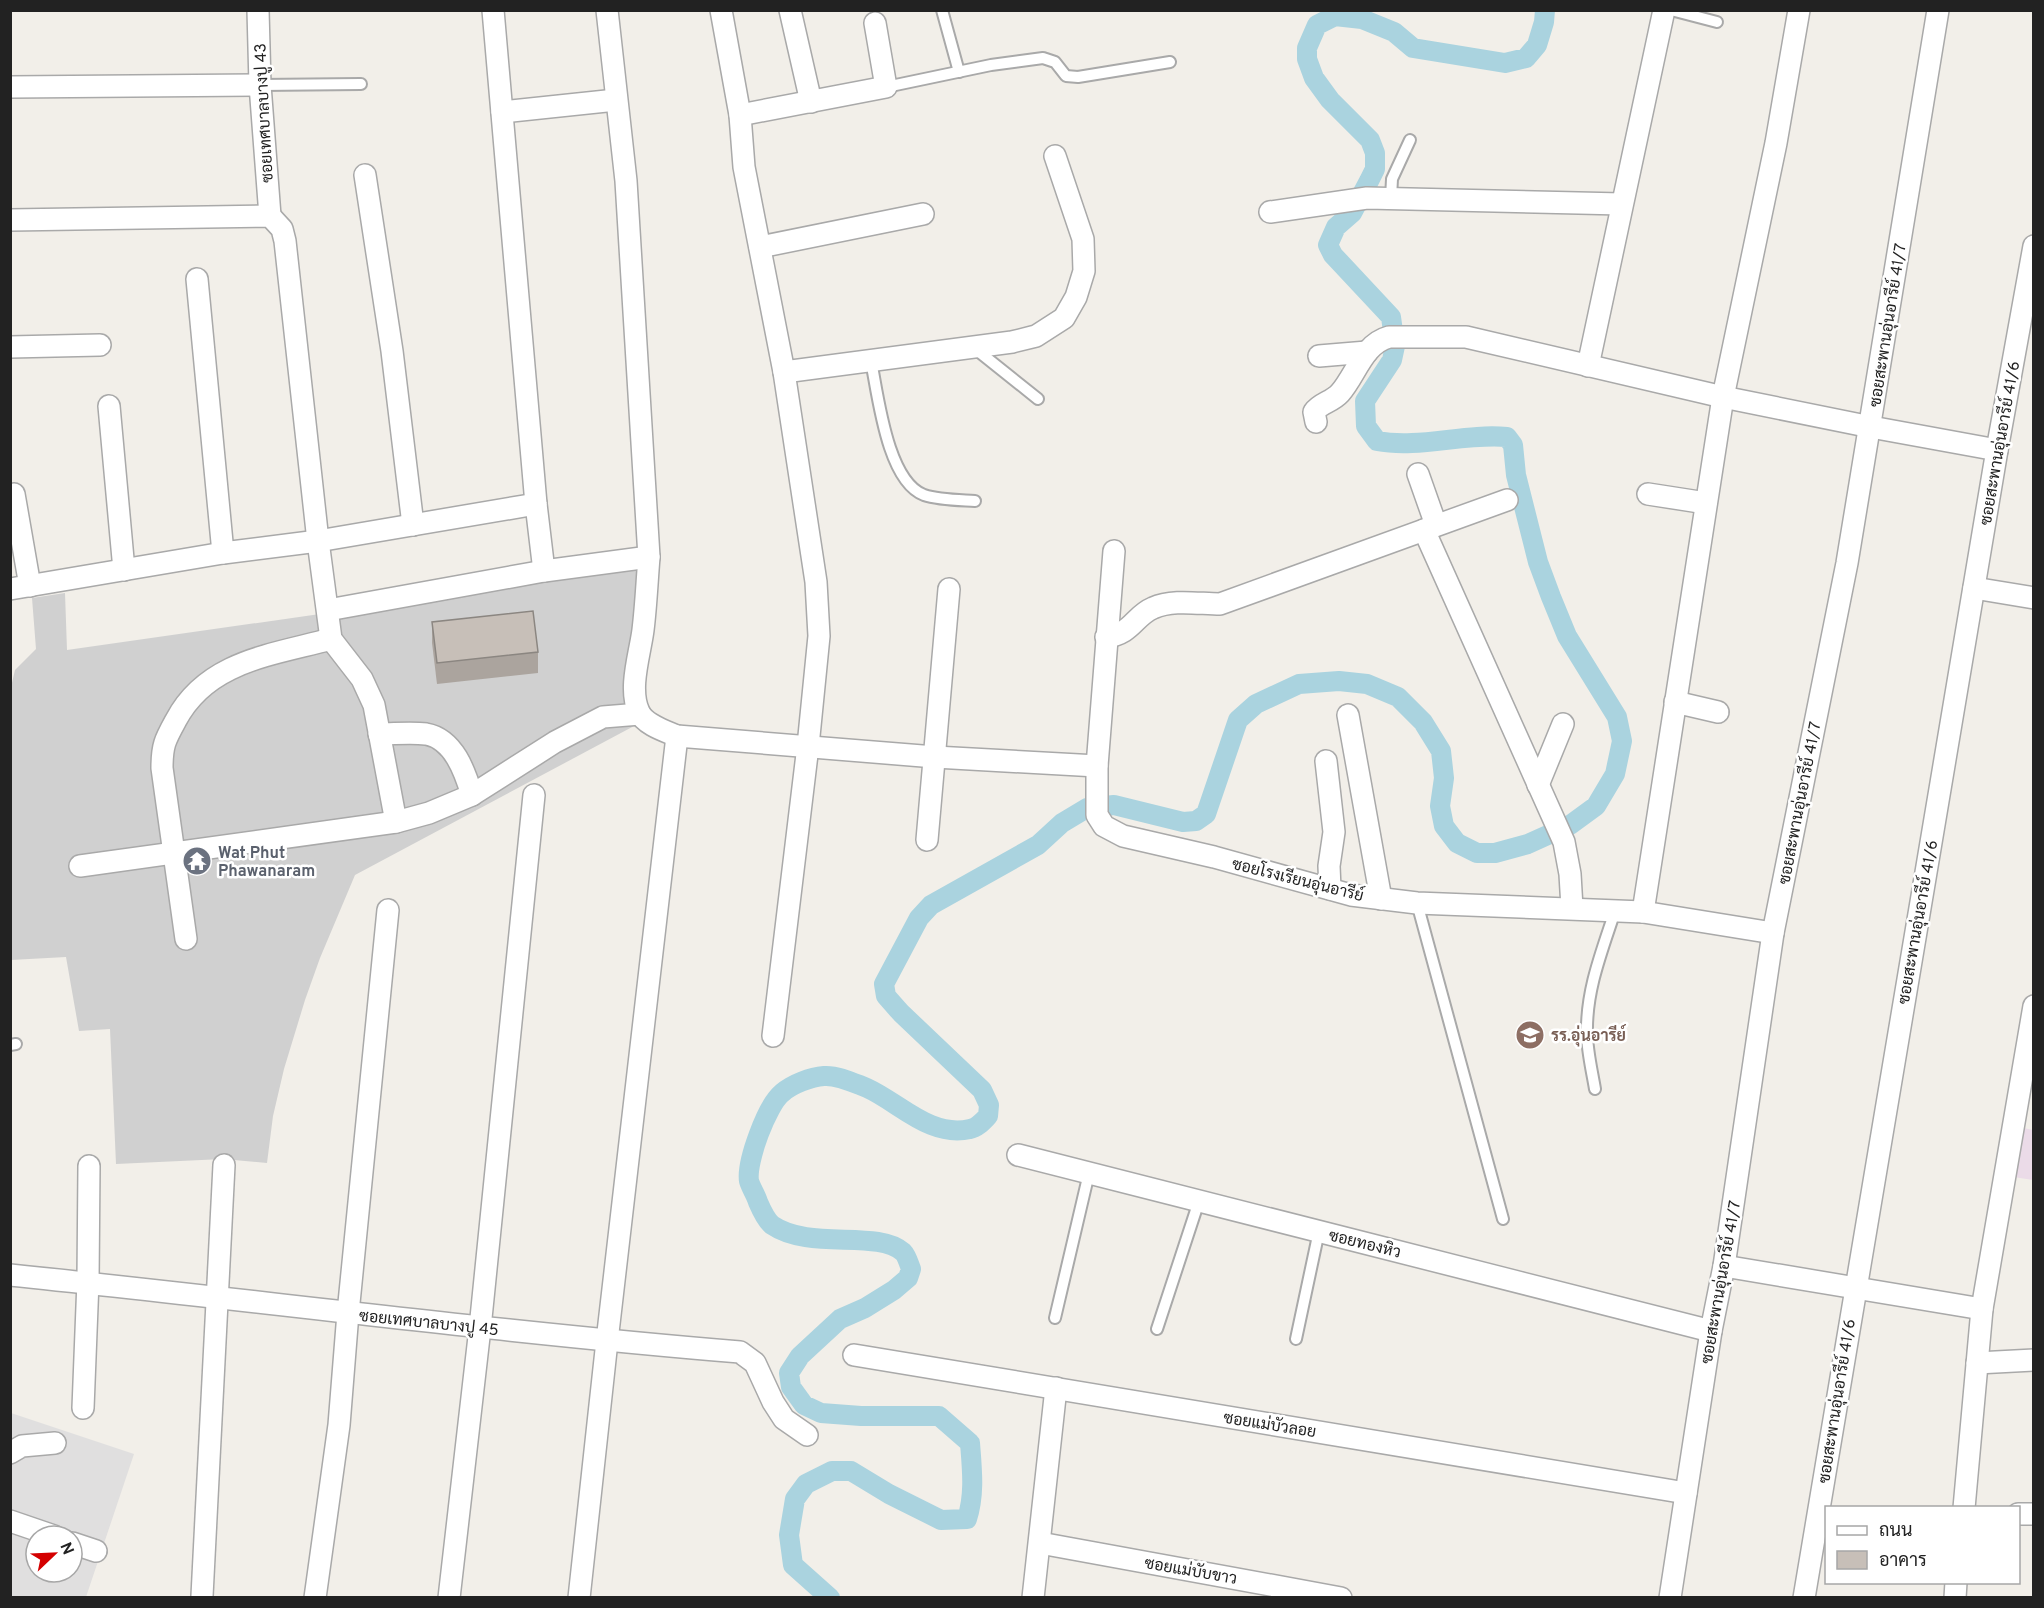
<svg xmlns="http://www.w3.org/2000/svg" width="2044" height="1608" font-family="Overpass,Sarabun,sans-serif">
  <rect width="100%" height="100%" fill="#f2efe9"/>
  <path fill="#e0dfdf" fill-rule="evenodd" d="M11,1413L134,1454L86,1597L11,1598ZM36,1536H72V1572H36Z"/>
  <path fill="#ebdbe8" d="M2019,1127L2033,1130V1180L2007,1176Z"/>
  <path fill="#d0d0d0" d="M643,561L628,706L634,726L355,875L320,958L305,1000L284,1069L273,1116L267,1163L223,1159L116,1164L110,1029L79,1031L66,957L11,960V687L15,670L36,649L32,598L65,593L67,650L313,615Z"/>
  <g fill="none" stroke-linecap="round" stroke-linejoin="round">
    <path stroke="#aad3df" stroke-width="20" d="M830,1598L793,1565L789,1535L795,1499L806,1484L832,1471H851L889,1494L941,1520L967,1519C975,1494 972,1469 970,1443L939,1416H861L821,1413L804,1405L791,1387L789,1373L800,1356L840,1319L865,1308L894,1290L908,1278L911,1269C909,1264 907,1256 903,1252C877,1229 810,1251 772,1225C766,1220 761,1209 758,1202C756,1195 751,1188 749,1181C746,1162 767,1105 782,1093C792,1084 811,1077 824,1076C838,1075 854,1083 867,1088C900,1103 930,1138 970,1129C977,1128 983,1121 988,1116L989,1105L982,1090L901,1013L886,996L884,984L919,918L931,905L1038,845L1062,823L1087,808L1114,805L1183,822L1196,821L1206,814L1238,720L1256,704L1299,684L1339,681L1367,684L1398,697L1423,722L1441,751L1444,778L1440,806L1444,826L1457,843L1477,853H1495L1528,844L1570,825L1596,806L1615,774L1622,741L1617,717L1567,636L1551,597L1538,562L1516,475L1513,445L1507,437C1464,433 1419,449 1377,441L1366,426L1365,401L1392,360L1395,346L1391,317L1333,255L1328,245L1336,227L1352,213L1369,181L1375,169V153L1370,140L1330,100L1314,78L1307,59V48L1317,25L1335,16L1362,19L1394,32L1413,48L1505,63L1526,58L1537,45L1544,22L1545,10"/>
    <g stroke="#a9a9a9" stroke-width="14">
      <g id="service">
        <path d="M942,10L959,72"/>
        <path d="M1671,10L1717,22"/>
        <path d="M260,85L361,84"/>
        <path d="M886,87L991,65L1043,58L1055,62L1066,76L1078,77L1170,62"/>
        <path d="M1391,198L1392,179L1410,140"/>
        <path d="M973,347L1038,399"/>
        <path d="M871,361C878,395 887,481 924,495C939,500 959,500 975,501"/>
        <path d="M1417,903L1503,1219"/>
        <path d="M10,1045L16,1044"/>
        <path d="M1595,1089C1592,1071 1587,1051 1587,1033C1586,990 1602,951 1615,911"/>
        <path d="M1055,1318L1089,1173"/>
        <path d="M1157,1329L1199,1201"/>
        <path d="M1296,1339L1319,1231"/>
      </g>
    </g>
    <g stroke="#a9a9a9" stroke-width="24">
      <g id="minor">
        <path d="M258,10L260,85L270,216"/>
        <path d="M493,10L536,504L544,571"/>
        <path d="M607,10L626,181L649,557C647,581 646,606 643,630C640,654 628,689 639,712C645,725 665,731 677,736L935,757L1097,766"/>
        <path d="M721,10L740,115L744,167L784,372L816,582L819,636L808,746L773,1036"/>
        <path d="M790,10L811,102"/>
        <path d="M10,87L260,85"/>
        <path d="M502,112L616,100"/>
        <path d="M740,115L886,87L875,23"/>
        <path d="M365,175L392,351L413,525"/>
        <path d="M1270,212L1367,198L1622,204"/>
        <path d="M10,220L270,216L282,229L285,241L318,541L331,639L362,679L374,705L396,822"/>
        <path d="M760,247L923,214"/>
        <path d="M197,279L223,553"/>
        <path d="M10,347L100,345"/>
        <path d="M1319,356L1367,352"/>
        <path d="M1588,366L1664,10"/>
        <path d="M784,372L1012,342L1036,336L1064,318L1076,297L1084,271L1083,239L1055,156"/>
        <path d="M109,406L124,570"/>
        <path d="M1316,422L1314,412C1320,403 1332,402 1340,393C1356,375 1363,344 1389,337H1466L1723,397L1871,427L1997,450"/>
        <path d="M1418,474L1436,525"/>
        <path d="M14,494L30,586"/>
        <path d="M1648,494L1706,503"/>
        <path d="M1424,530L1564,842L1570,874L1572,908"/>
        <path d="M1114,551L1097,766V815L1104,826L1123,836L1214,857L1351,895L1417,903L1643,912L1773,933"/>
        <path d="M1974,588L2034,598"/>
        <path d="M10,589L223,553L318,541L536,504"/>
        <path d="M328,610L544,571L649,557"/>
        <path d="M1106,637C1132,634 1134,616 1153,608C1173,599 1199,604 1220,604L1507,500"/>
        <path d="M1675,702L1718,712"/>
        <path d="M1348,715L1381,899"/>
        <path d="M379,734C394,734 411,732 426,734C454,739 465,772 472,795"/>
        <path d="M1326,761L1334,832L1329,866L1330,889"/>
        <path d="M1538,785L1563,724"/>
        <path d="M927,840L949,589"/>
        <path d="M80,866L396,822L429,813L472,795L555,742L603,717L640,714"/>
        <path d="M1643,912L1723,397L1776,143L1799,10"/>
        <path d="M186,939L162,768C162,745 165,740 176,720C207,661 272,655 331,639"/>
        <path d="M1018,1155L1711,1331"/>
        <path d="M1724,1266L1982,1309"/>
        <path d="M10,1275C254,1300 497,1332 740,1352L755,1363L773,1402L784,1419L807,1435"/>
        <path d="M854,1355L1686,1493"/>
        <path d="M1977,1363L2034,1360"/>
        <path d="M83,1408L88,1281L89,1166"/>
        <path d="M10,1453L22,1446L55,1443"/>
        <path d="M1964,1508L1982,1309L2034,1006"/>
        <path d="M2018,1514H2034"/>
        <path d="M10,1521L54,1536"/>
        <path d="M72,1543L96,1551"/>
        <path d="M1040,1543L1341,1598"/>
        <path d="M202,1596L224,1165"/>
        <path d="M315,1598L339,1425L348,1313L388,910"/>
        <path d="M449,1598L480,1328L534,795"/>
        <path d="M579,1598L607,1341L677,736"/>
        <path d="M1033,1598L1056,1388"/>
        <path d="M1670,1598L1711,1331L1724,1266L1773,933L1847,563L1938,10"/>
        <path d="M1804,1598L1997,450L2034,246"/>
        <path d="M1955,1598L1956,1582"/>
      </g>
    </g>
    <use href="#service" stroke="#fff" stroke-width="10"/>
    <use href="#minor" stroke="#fff" stroke-width="21"/>
  </g>
  <path fill="#aba49e" d="M432,622L538,652V673L437,684L432,643Z"/>
  <path fill="#c7bfb8" stroke="#8b8681" stroke-width="1.5" d="M533,611L538,652L437,663L432,622Z"/>
  <defs>
    <g id="temple-disc" transform="scale(1.5)"><circle r="9.5" fill="#6b7280" stroke="#fff"/><path d="M0-6L5-2H3V0L6.5 2.5H4V6H1.5V3h-3V6H-4V2.5H-6.5L-3 0V-2H-5Z" fill="#fff"/></g>
    <g id="school-disc" transform="scale(1.5)"><circle r="9.5" fill="#8d6e63" stroke="#fff"/><path d="M0-5L7-2L0 1L-7-2ZM-4 1L0 2.5L4 1V4Q0 6-4 4Z" fill="#fff"/></g>
  </defs>
  <g fill-rule="evenodd">
    <use href="#temple-disc" x="197" y="861"/>
    <use href="#school-disc" x="1530" y="1035"/>
  </g>
  <g text-anchor="middle" stroke-width="5" stroke-linejoin="round" paint-order="stroke">
    <g font-size="16" fill="#222" stroke="#fff">
      <text transform="translate(263 113) rotate(-93)" y="6">ซอยเทศบาลบางปู 43</text>
      <text transform="translate(1887 325) rotate(-81)" y="6">ซอยสะพานอุ่นอารีย์ 41/7</text>
      <text transform="translate(1999 443) rotate(-80)" y="6">ซอยสะพานอุ่นอารีย์ 41/6</text>
      <text transform="translate(1799 803) rotate(-79)" y="6">ซอยสะพานอุ่นอารีย์ 41/7</text>
      <text transform="translate(1298 879) rotate(14)" y="6">ซอยโรงเรียนอุ่นอารีย์</text>
      <text transform="translate(1917 922) rotate(-80)" y="6">ซอยสะพานอุ่นอารีย์ 41/6</text>
      <text transform="translate(1365 1243) rotate(14)" y="6">ซอยทองหิว</text>
      <text transform="translate(1720 1282) rotate(-80)" y="6">ซอยสะพานอุ่นอารีย์ 41/7</text>
      <text transform="translate(429 1322) rotate(6)" y="6">ซอยเทศบาลบางปู 45</text>
      <text transform="translate(1836 1401) rotate(-81)" y="6">ซอยสะพานอุ่นอารีย์ 41/6</text>
      <text transform="translate(1270 1424) rotate(9)" y="6">ซอยแม่บัวลอย</text>
      <text transform="translate(1191 1570) rotate(10)" y="6">ซอยแม่บับขาว</text>
    </g>
    <g font-size="16" font-weight="bold" fill="#5b616d" stroke="#fff" text-anchor="start">
      <text x="218" y="858">Wat Phut<tspan x="218" dy="18">Phawanaram</tspan></text>
    </g>
    <g font-size="16" font-weight="bold" fill="#785e54" stroke="#fff" text-anchor="start">
      <text x="1551" y="1041">รร.อุ่นอารีย์</text>
    </g>
  </g>
  <rect width="2044" height="1608" fill="none" stroke="#222222" stroke-width="24"/>
  <rect x="1825" y="1506" width="195" height="78" fill="#ffffff" stroke="#a7a7a7" stroke-width="1.5"/>
  <rect x="1837" y="1526" width="30" height="9" fill="#ffffff" stroke="#a7a7a7" stroke-width="1.5"/>
  <text x="1879" y="1536" font-size="18" fill="#222222">ถนน</text>
  <rect x="1837" y="1551" width="30" height="18" fill="#c7bfb8" stroke="#a7a7a7" stroke-width="1.5"/>
  <text x="1879" y="1566" font-size="18" fill="#222222">อาคาร</text>
  <g transform="translate(54 1554) rotate(67)"><circle r="28" fill="#ffffff" stroke="#a7a7a7" stroke-width="1.5"/>
  <path d="M0-4.5L10 22L0 15L-10 22Z" fill="#d40000"/>
  <text y="-9" font-size="16" font-weight="bold" text-anchor="middle" fill="#222222">N</text>
  </g>
</svg>
